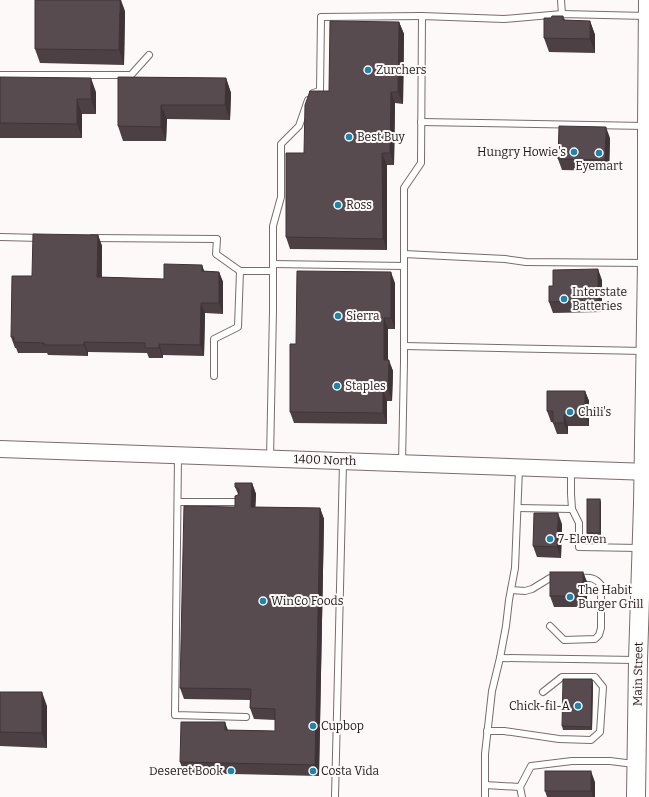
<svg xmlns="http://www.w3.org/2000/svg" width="649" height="797" font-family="Bitter,serif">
  <rect width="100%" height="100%" fill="#fdf9f9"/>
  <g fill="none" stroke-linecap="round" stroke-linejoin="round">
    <g stroke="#7b6c6b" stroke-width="8">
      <g id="lane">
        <path d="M561,0L562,14"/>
        <path d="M0,75H131L149,55"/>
        <path d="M313,93L320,91L321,17L422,16"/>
        <path d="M421,122L645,126"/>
        <path d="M0,237L41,238"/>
        <path d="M92,238L217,239L216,254L240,271L238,327L214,339V376"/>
        <path d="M404,254L505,259L526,262L645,263"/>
        <path d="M273,264L404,266"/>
        <path d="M240,271H273"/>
        <path d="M404,346L644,351"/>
        <path d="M178,457L175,715L246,717"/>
        <path d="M270,459L273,310V226L281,197V144L299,126L308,100"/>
        <path d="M402,463L404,362V188L421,163L422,16L504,19L562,14L646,16"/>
        <path d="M571,470V494L572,509"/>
        <path d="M178,502H239"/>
        <path d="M518,508L572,509L579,523V547L640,548"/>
        <path d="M511,590L525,591L532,589L550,578H557"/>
        <path d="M550,626L564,640L595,639L599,635L601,628V585C594,576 589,578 578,578"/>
        <path d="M500,658L636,660"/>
        <path d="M487,731H504L559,739L591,740L600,732L603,687L595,677H562L543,692"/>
        <path d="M485,785L520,787"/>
        <path d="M335,797L343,463"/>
        <path d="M485,797V754L492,691L500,658L506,626L509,600L515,568L519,469"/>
        <path d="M522,797L520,787L531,766L572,761H610L634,764"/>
      </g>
    </g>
    <g stroke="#7b6c6b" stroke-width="18">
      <path id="secondary" d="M0,449L649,472"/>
    </g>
    <g stroke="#7b6c6b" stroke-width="20">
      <path id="primary" d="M636,797L638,660L643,504L647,263V126L648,0"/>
    </g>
    <use href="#lane" stroke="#fff" stroke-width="6"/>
    <use href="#secondary" stroke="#fff" stroke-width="16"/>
    <use href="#primary" stroke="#fff" stroke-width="18"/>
  </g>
  <g fill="#4c4045">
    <path d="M125,11L124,65L40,63L35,49Z"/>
    <path d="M563,16L565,20L590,21L595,35V53L549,52L544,38L551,18Z"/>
    <path d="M399,22L404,34L403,104L395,103L394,165H387V250L290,249L286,237L304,153L329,91Z"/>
    <path d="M0,77L96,92V114H82V138H0Z"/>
    <path d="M118,77L226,78L231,93L230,120L167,119L166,141H123L118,126Z"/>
    <path d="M610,138L609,171L562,170L558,159Z"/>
    <path d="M98,235L102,246V277L164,279L202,265L204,271L219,272L223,282V314L205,313L204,356L163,355V358H149L147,353L88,352V356L48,355L47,353H18L16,348H15L11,337L32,276Z"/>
    <path d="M602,280V312L553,313L549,302L553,286Z"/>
    <path d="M395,283V329H388V360L393,371L392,401H387V424L294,423L290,412L296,344Z"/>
    <path d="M585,391L589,401V426H568V434H557L553,423V422H551L547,411Z"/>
    <path d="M252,483L256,494L255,507L320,508L324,519L319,776L184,773L180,762L225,722L227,730L275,731V720L254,719L250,708V700L184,699L180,688L235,507L238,494L235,487Z"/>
    <path d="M600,499L601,503V537H588L587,533Z"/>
    <path d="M562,524L561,558L537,557L533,546Z"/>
    <path d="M583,572L587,582V607H554L550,596Z"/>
    <path d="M593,683L592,730H563L562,726Z"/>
    <path d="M0,692L47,706V748L0,746Z"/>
    <path d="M595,782V797H547L545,791Z"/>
  </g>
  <g fill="#3e3438">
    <path d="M120,0H121L125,11L124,65L119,50Z"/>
    <path d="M590,21L595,35V53L590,39Z"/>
    <path d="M399,22L404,34L403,104L398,92Z"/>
    <path d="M91,78L96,92V114L91,99Z"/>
    <path d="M226,78L231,93L230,120L225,105Z"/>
    <path d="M391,92L395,103L394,165L390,153Z"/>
    <path d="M77,99L82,114V138L77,124Z"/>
    <path d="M161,105L167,119L166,141L161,127Z"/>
    <path d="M606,127L610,138L609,171L605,160Z"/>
    <path d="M382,153L387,165V250L383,239Z"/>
    <path d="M98,235L102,246L101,288L97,277Z"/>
    <path d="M202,265L206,276L202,271Z"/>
    <path d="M598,269L602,280V312L598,301Z"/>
    <path d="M219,272L223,282V314L219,303Z"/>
    <path d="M391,272L395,283V329L391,318Z"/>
    <path d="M201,303L205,313L204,356L200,345Z"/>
    <path d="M384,318L388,329V371L384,360Z"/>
    <path d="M84,342L88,352V356L84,345Z"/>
    <path d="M159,344L163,355V358L159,348Z"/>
    <path d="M389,360L393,371L392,401L388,390Z"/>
    <path d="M383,390L387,401V424L383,413Z"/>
    <path d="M585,391L589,401V426L585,415Z"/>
    <path d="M564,415L568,426V434L564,423Z"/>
    <path d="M252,483L256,494L255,518L251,507Z"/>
    <path d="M600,499L601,503V537L600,533Z"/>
    <path d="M320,508L324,519L319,776L315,765Z"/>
    <path d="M558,513L562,524L561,558L557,547Z"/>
    <path d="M583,572L587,582V607L583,596Z"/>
    <path d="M592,679L593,683L592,730L591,727Z"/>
    <path d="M42,692L47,706V748L42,733Z"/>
    <path d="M225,722L229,733L225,730Z"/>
    <path d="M591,771L595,782V797H593L591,791Z"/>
  </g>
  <g fill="#584b50" stroke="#3e3438">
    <path d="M35,0H120L119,50L35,49Z"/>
    <path d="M552,16H563V20L590,21V39L544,38V18H551Z"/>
    <path d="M330,21L399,22L398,92H391L390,153H382L383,239L286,237V153H304L305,105L310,91H329Z"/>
    <path d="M0,77L91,78V99H77V124L0,123Z"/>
    <path d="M118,77L226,78L225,105H161V127L118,126Z"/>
    <path d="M559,126L606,127L605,160L558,159Z"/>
    <path d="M33,234L98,235L97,277L164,279V264L202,265V271L219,272V303H201L200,345L159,344V348H145V343L84,342V345H44V343L14,342V337H11L12,276H32Z"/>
    <path d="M598,269V301L549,302V286H553V270Z"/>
    <path d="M297,271L391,272V318H384V360H389L388,390H383V413L290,412V344H296Z"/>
    <path d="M547,391H585V415H564V423H553V411H547Z"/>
    <path d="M235,483H252L251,507L320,508L315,765L180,762L181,722H225V730L275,731V709L250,708L251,689L180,688L184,506L235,507V496L238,495L239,492V489L235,487Z"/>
    <rect x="587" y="499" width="13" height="34"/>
    <path d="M534,513H558L557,547L533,546Z"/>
    <rect x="550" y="572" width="33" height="24"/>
    <path d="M563,679H592L591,727L562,726Z"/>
    <path d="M0,692H42V733L0,732Z"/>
    <rect x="545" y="771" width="46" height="20"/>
  </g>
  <g fill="#1a85ad" stroke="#fdf9f9" stroke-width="1.5">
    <circle cx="368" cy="70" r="4"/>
    <circle cx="349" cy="137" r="4"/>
    <circle cx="574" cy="152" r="4"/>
    <circle cx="599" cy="153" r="4"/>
    <circle cx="338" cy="205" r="4"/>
    <circle cx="564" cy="299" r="4"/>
    <circle cx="338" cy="316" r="4"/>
    <circle cx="337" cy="386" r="4"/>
    <circle cx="570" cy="412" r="4"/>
    <circle cx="550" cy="539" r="4"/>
    <circle cx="570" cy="597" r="4"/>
    <circle cx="263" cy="601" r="4"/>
    <circle cx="578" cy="706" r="4"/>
    <circle cx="313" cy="726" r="4"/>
    <circle cx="231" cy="771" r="4"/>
    <circle cx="313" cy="771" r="4"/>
  </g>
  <g text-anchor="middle" stroke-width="4" stroke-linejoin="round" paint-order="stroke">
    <g font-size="12" fill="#1f1918" stroke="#fdf9f9" text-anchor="start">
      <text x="376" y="74">Zurchers</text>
      <text x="357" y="141">Best Buy</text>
      <text x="566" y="156" text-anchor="end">Hungry Howie's</text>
      <text x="599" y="170" text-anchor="middle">Eyemart</text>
      <text x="346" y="209">Ross</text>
      <text x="572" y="296">Interstate<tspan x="572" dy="14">Batteries</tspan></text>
      <text x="346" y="320">Sierra</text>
      <text x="345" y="390">Staples</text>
      <text x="578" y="416">Chili's</text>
      <text x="558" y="543">7-Eleven</text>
      <text x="578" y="594">The Habit<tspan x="578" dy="14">Burger Grill</tspan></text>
      <text x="271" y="605">WinCo Foods</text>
      <text x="570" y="710" text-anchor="end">Chick-fil-A</text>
      <text x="321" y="730">Cupbop</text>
      <text x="223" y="775" text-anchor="end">Deseret Book</text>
      <text x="321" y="775">Costa Vida</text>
    </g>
    <g font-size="12" fill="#1f1918" stroke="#fdf9f9">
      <text transform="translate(325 460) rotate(2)" y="4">1400 North</text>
      <text transform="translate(638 674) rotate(-89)" y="4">Main Street</text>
    </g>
  </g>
</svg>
